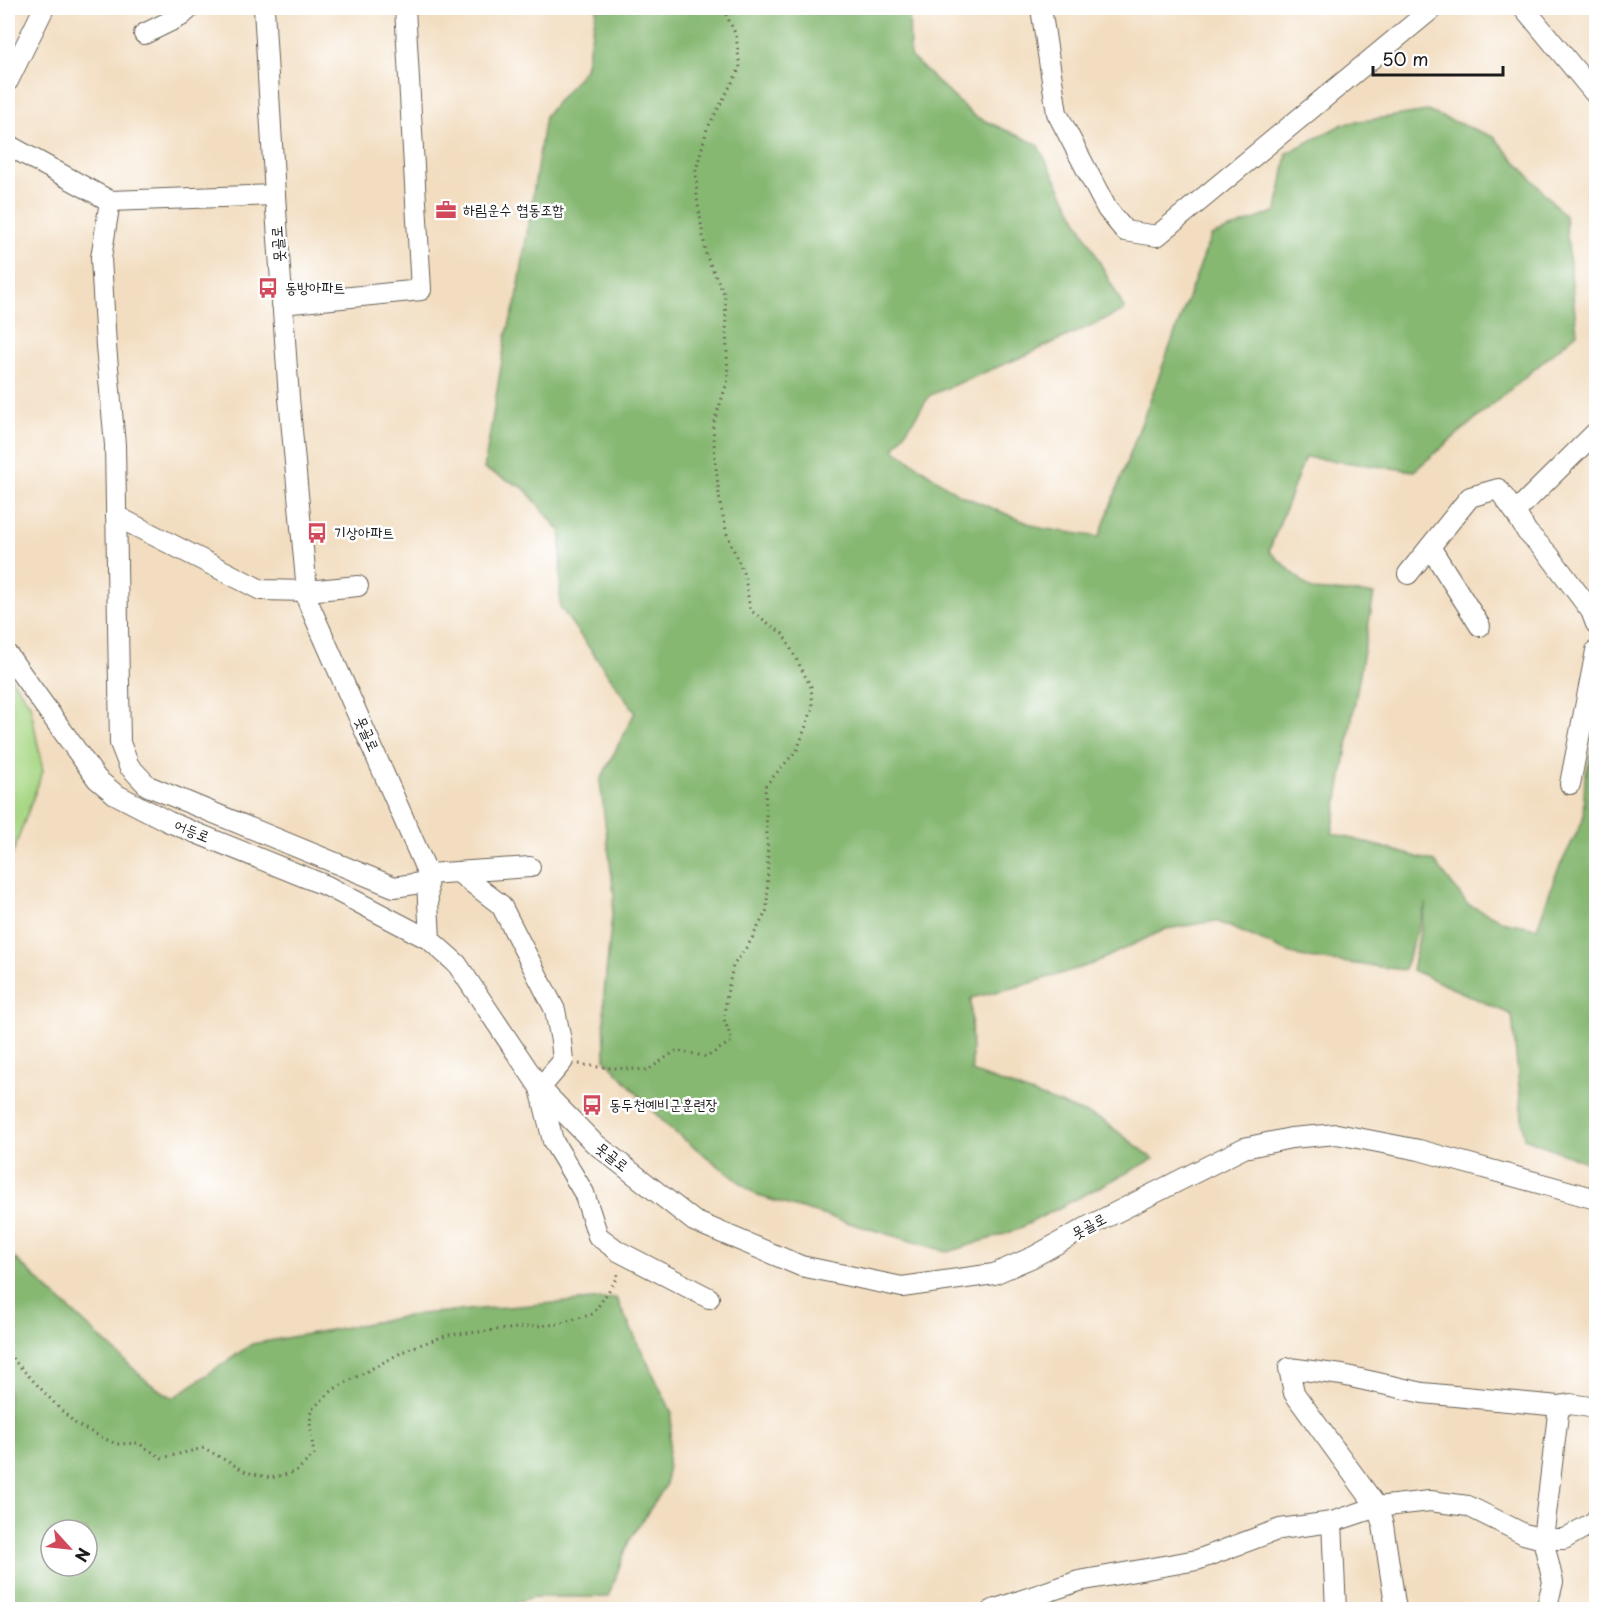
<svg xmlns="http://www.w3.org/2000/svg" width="1604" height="1617" font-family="'Playpen Sans','Poor Story',sans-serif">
  <rect width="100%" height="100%" fill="#fff"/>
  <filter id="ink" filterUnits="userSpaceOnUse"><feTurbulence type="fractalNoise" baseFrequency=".0167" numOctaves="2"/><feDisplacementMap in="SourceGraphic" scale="12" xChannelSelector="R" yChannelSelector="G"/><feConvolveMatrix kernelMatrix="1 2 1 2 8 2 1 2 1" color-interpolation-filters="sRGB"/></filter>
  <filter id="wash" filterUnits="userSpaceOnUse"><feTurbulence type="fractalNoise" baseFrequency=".008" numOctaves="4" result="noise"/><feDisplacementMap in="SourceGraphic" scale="24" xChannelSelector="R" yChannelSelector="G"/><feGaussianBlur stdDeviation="1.35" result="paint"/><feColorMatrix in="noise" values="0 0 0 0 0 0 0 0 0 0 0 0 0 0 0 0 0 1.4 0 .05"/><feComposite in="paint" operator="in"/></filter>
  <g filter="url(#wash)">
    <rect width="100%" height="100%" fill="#f2ddc0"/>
    <path fill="#a8d785" stroke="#627a50" stroke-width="1.5" d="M8,674L30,704L43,771L8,866Z"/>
    <g fill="#86b872" stroke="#516a47" stroke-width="1.5" fill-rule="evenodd">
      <path d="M597,8H909L910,56L974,116L1037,144L1125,310L1024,356L930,395L894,449L958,494L1040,528L1099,537L1211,236L1277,211L1287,153L1343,124L1427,111L1494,137L1565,216L1577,333L1414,471L1305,457L1269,551L1312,590L1374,594L1332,833L1435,862L1467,904L1505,922L1537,928L1556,874L1583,820L1585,777L1596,734V1166L1524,1138L1512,1015L1412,970L1426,904L1404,970L1300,957L1216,921L1166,929L1092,964L1024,985L971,998L972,1072L1050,1100L1102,1120L1154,1159L1014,1231L948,1252L758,1196L668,1127L605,1059L604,994L614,895L600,781L635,712L560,607L561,532L524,488L484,469L506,336L517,298L545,116L585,69Z"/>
      <path d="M8,1252L149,1383L173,1398L252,1344L419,1314L616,1298L672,1413L666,1485L629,1541L608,1597H533L492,1610L8,1609ZM51,1530H87V1566H51Z"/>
    </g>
  </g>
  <g filter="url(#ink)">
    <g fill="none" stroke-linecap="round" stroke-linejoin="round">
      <g stroke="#676055" stroke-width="22">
        <g id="minor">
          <path d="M264,8L275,195L289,398L308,602L428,874L427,882L430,940"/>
          <path d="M1041,8L1057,113L1107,209L1125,231L1157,236L1433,8"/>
          <path d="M1524,8L1596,95"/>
          <path d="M144,34L181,16L190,8"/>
          <path d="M8,81L44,8"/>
          <path d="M8,145L110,201"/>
          <path d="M110,201L101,258L106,346L115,445L120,743L129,766L148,786L394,887L427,882"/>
          <path d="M110,201L275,195"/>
          <path d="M282,304L421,290L405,8"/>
          <path d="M1515,512L1596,432"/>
          <path d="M116,516L261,590L307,591L358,586"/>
          <path d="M1430,547L1480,626"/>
          <path d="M1408,574L1470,497L1498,489L1515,512L1527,532L1549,555L1591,611L1596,624"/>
          <path d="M8,655L97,779L115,794L169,822L327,886L430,940L457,964L540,1088L593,1142L694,1221L801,1266L902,1287L994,1274L1033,1257L1089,1226L1244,1148L1291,1138L1337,1134L1419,1150L1596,1199"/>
          <path d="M1570,784L1596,651"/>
          <path d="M458,872L501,905L555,1010L561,1041L563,1061L540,1088L553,1141L584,1193L598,1236L618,1251L709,1298"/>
          <path d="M428,874L530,867"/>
          <path d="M1332,1522L1336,1610"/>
          <path d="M993,1610L1079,1581L1197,1560L1280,1529L1332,1522L1377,1507L1430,1501L1468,1506L1524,1534L1543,1539H1564L1594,1522L1596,1519"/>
          <path d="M1396,1610L1383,1525L1377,1507L1294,1393L1289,1368L1342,1375L1423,1393L1559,1406L1570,1404L1596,1408"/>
          <path d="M1546,1610L1553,1582L1543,1539L1559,1406"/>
        </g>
      </g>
      <g stroke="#676055" stroke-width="3" stroke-dasharray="1.5 4.5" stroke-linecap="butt">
        <path d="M579,1064L598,1067L648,1070L677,1050L707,1057L732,1041L724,1019L727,994L733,966L750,942L767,910L768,861L765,786L797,750L813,707L811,687L783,634L750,610L745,577L727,534L720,503L715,459L713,425L728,380L725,296L706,255L697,198L696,170L707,129L740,68L736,35L723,8"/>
        <path d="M8,1354L60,1409L77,1425L116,1444L138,1443L162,1458L204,1448L246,1472L271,1478L295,1472L314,1455L310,1426L311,1410L334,1389L408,1349L448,1335L557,1324L593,1314L618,1277L616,1271"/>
      </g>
      <use href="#minor" stroke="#fff" stroke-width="20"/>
    </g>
  </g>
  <defs>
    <g id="office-bare" transform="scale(1.62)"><path d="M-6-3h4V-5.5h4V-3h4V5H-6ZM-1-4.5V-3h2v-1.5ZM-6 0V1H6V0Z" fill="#d1495b" stroke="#fff" stroke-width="2.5" paint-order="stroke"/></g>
    <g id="bus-bare" transform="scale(1.62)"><path d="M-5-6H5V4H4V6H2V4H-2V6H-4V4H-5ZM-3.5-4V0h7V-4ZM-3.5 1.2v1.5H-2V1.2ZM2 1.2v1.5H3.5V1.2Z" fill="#d1495b" stroke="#fff" stroke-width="2.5" paint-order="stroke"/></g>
  </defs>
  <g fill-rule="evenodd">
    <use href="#office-bare" x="446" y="210"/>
    <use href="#bus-bare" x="268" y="288"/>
    <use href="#bus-bare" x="317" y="533"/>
    <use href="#bus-bare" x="592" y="1105"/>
  </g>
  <g text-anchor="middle" stroke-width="5" stroke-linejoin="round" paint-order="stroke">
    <g font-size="15" fill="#1c1c1c" stroke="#fff" text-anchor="start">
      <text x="463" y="215">하림운수 협동조합</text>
      <text x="285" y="293">동방아파트</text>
      <text x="334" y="538">기상아파트</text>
      <text x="609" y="1110">동두천예비군훈련장</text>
    </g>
    <g font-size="15" fill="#1c1c1c" stroke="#fff">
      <text transform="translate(278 244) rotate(-94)" y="5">못골로</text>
      <text transform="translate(367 734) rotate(66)" y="5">못골로</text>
      <text transform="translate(192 831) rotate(22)" y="5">어등로</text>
      <text transform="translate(612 1157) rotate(38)" y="5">못골로</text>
      <text transform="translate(1089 1226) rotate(-28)" y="5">못골로</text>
    </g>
  </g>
  <rect width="1604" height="1617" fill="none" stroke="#fff" stroke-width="30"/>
  <g transform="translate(69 1548) rotate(117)"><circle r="28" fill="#ffffff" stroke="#a4a4a4" stroke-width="1.5"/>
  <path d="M0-4.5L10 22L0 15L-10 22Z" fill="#d1495b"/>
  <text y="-9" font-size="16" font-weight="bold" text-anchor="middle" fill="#1c1c1c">N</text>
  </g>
  <path d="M1373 66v9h130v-9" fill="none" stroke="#1c1c1c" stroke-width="3"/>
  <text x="1382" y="66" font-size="18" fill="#1c1c1c" stroke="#ffffff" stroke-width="4.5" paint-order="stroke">50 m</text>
</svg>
